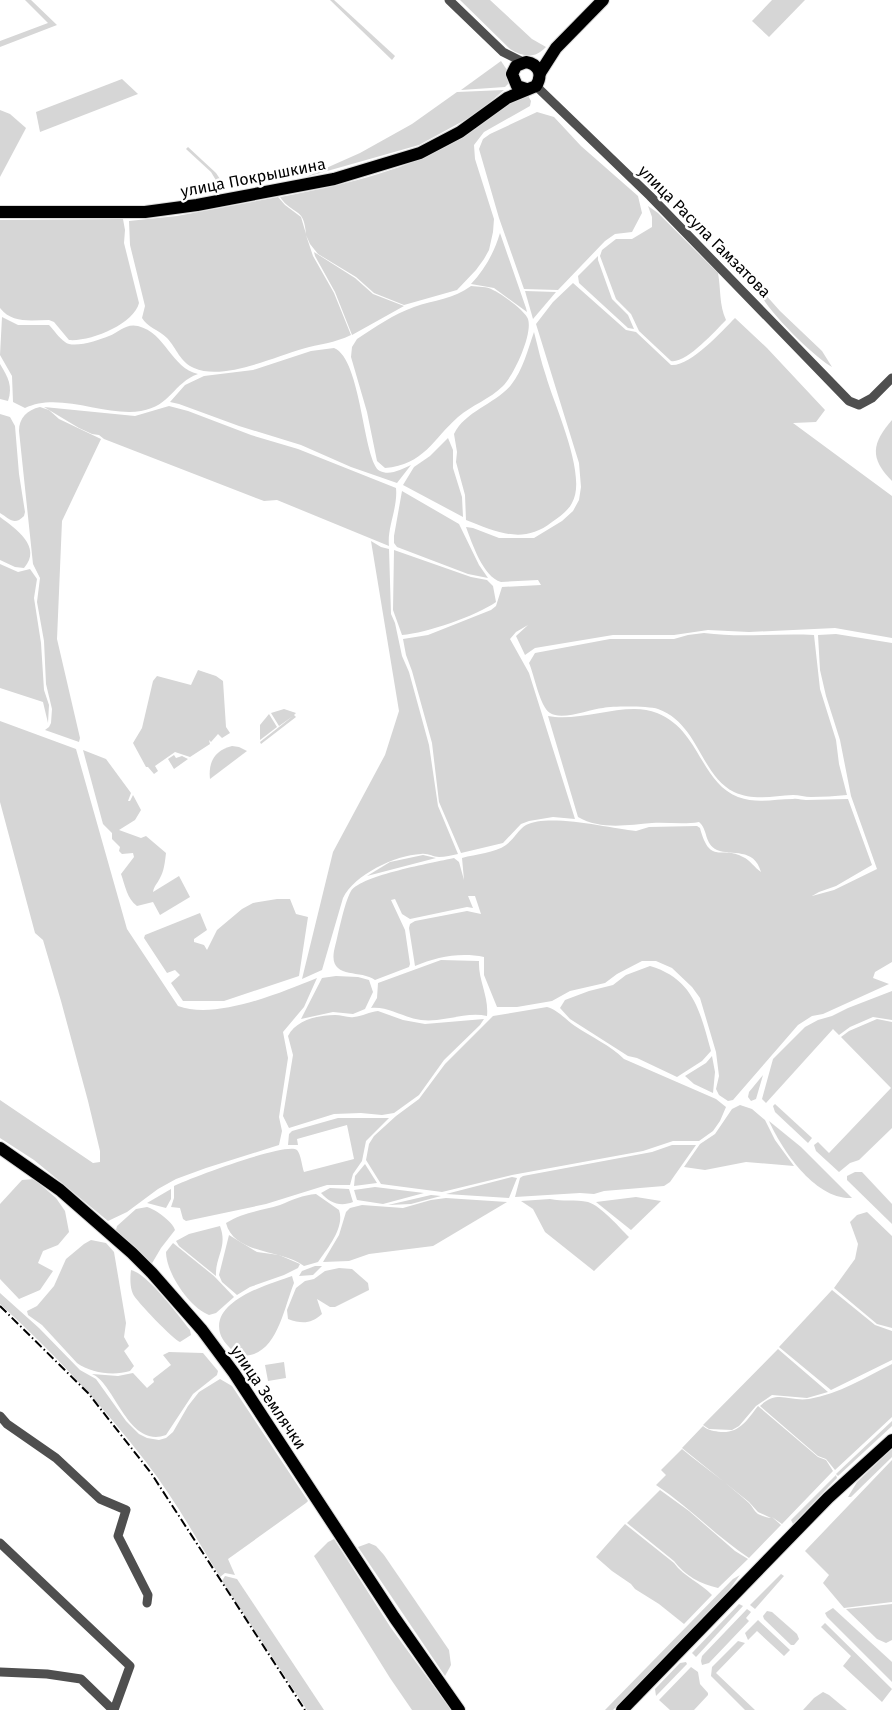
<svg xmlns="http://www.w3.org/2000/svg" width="892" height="1710" font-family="'Fira Sans',sans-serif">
  <rect width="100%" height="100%" fill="#fff"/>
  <g fill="#d6d6d6">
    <path d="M25,0H31L57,25L0,47V41L48,23Z"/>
    <path d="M330,0H334L395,56L392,60Z"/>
    <path d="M460,0H490L532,39L546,47C535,59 523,57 510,49Z"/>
    <path d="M772,0H805L769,37L752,21Z"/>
    <path d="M501,61L509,73L508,84L505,87L461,90Z"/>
    <path d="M122,79L138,94L40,132L36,112Z"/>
    <path d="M504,90L476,114L419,145L306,177L360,153L412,124L457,92Z"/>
    <path d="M527,94L531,101L530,106L484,132L474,145L475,159L494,219L493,232L489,250L484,259L476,270L457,290L404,305L374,293L356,277L318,254L310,244L306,235L313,256L334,293L351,335C335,343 319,344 302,349C274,357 223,381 194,368C180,362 177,349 167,338C159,330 147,327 142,318L145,306L130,245L129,221L177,216L278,197L285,205L301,217L306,234C304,206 293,216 280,197C338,186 398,173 451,144C466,136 479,126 493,116C507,106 510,99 527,94Z"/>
    <path d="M0,110L10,114L26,128L0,177Z"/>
    <path d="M537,112L554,117L581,146L638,196L642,213L632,232L615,234L605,241L558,290L524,289L499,218L479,149L483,139L490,134Z"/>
    <path d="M188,147L216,173L222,182H217L211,172L186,149Z"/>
    <path d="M648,206L658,213L718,273C721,289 719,305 726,320C715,331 686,364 671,361L639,331L631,314L616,299L600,256L602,250L616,239H632L652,227V217Z"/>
    <path d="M123,219L125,230L124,243L139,303C134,324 90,342 69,340L54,322L49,320C32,320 12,324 0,308V220Z"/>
    <path d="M500,233L526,308L527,312L494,288L471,284C485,269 494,253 500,233Z"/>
    <path d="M314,252L355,278L373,294L404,306L352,335L335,292L315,256Z"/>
    <path d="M598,256V260L612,299L628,315L634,329L628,328L579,283L578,276Z"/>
    <path d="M573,283L626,330L636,332L671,365C690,367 722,331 735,318L767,348L825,410L816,422L793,423L892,496V638L835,628L749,632L708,630L674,635H613L535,648L525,655L516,636L528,625L516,632L510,639L529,673L575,819L553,817L529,821L521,824L503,843L461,853L439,802L432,743L412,671L406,655L403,639L428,635L491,610L496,606L502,587L541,585L538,580L501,582C483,577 472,543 466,527L473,528L499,538H534L562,521L573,511L579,500L581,487L579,463L536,324L553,302Z"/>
    <path d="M757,285L780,311L822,351L832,367C816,359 757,302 757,285Z"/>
    <path d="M471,286C478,287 487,286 493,290C501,293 526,312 528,319C533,334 514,375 503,386C490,399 472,405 458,417C433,439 424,465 385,468L377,461L367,412L351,357L352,347L357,339C375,327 394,314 414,307C434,300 454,299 471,286Z"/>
    <path d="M525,291L556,292L533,319Z"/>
    <path d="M2,317L18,325H49C54,330 59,338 65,342C73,349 99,340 109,336C119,332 126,323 138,326C166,333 171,368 198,374C173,383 171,406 141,411C106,417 59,391 25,408L13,402L12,376L0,355Z"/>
    <path d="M534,332C538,347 541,362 546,376C554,405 588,476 572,503C568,511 559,517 552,522C523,545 497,532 466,520L465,495L456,462L457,452L454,434C465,411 495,404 511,385C523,370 528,349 534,332Z"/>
    <path d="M334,348C362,359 363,463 380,471C390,476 402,469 411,465L397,483L351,467L301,445L239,426L179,404L170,402L185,385L204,376L253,370L311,351Z"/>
    <path d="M0,364C8,377 13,386 8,401L0,399Z"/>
    <path d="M169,406L188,411L251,435L298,449L396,488C398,508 387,527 389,546L277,500L264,501L104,439L99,435L92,434L79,428L44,407L135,416Z"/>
    <path d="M40,407L49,410L59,419L101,439L62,521L57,639L80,738L79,742L45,730L49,727L51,723L52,709L46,684L44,641L37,602L40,578L33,564L19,431C19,418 27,410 40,407Z"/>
    <path d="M0,414L10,417L15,426L19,474L25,512L24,516C14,526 10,519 0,513Z"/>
    <path d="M892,420V481C869,458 872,443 892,420Z"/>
    <path d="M448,438L453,450V468L462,497L463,517L403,485L414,467L430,456Z"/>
    <path d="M402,491L459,524L479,565L488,578L468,574L397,547L394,543V536Z"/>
    <path d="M0,517C15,528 43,547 24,568L15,567L0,560Z"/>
    <path d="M371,541L381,547L389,549L391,614L395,623L402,656L409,672L429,745L438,806L458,854C452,855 445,857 439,857C433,857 428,853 421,854C395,855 354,875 343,898L322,970L302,979L333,852L385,755L399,711Z"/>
    <path d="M394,550L471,577L487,580L493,586L496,602C476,616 427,633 402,635L393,610Z"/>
    <path d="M0,564L18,572L30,569L37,579L34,598L41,643L44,690L49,705L48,723L43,702L0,688Z"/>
    <path d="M704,633C741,638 777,633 814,635L820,689L836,740L839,764L847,795C835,796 823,797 811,797C805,797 799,795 793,795C772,796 754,801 734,792C700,775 699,724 658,709C648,706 614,706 603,708C590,709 562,721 550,713C540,707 534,674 529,663L535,653L610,639H674L688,635Z"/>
    <path d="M836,634L892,643V962L875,972L873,978L889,984L823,1014L812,1016L798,1025L733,1100L728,1101L719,1095L716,1089L719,1076L716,1052L700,998L692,987L672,968L656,961H642L617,974L605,983L570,991L552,1001L517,1007H497L484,975V957C460,952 436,957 415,966L409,928L410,924L415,921L467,911L481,914L475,896H468L473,908L467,907L410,919L402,914L395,899L391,900L405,930L410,964L409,967L375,980C360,969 329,980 334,951C338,936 344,903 351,891C362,875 432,863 454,858L459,862L464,880L462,858C476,854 495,853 506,845C514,839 518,830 526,825C548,813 610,828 636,831L649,827L697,826L700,828C710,866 722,845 743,857C750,860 755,868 761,872C754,847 732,856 717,850C704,844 708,829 699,822C683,825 668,822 652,823C628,825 600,830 578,817L548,716C581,723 627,700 657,713C700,730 700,782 738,797C757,804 774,799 793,799C797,798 802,800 806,800C820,800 834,799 848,799L872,865L836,886L819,892L812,896L834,890L877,869L851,796L840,740L826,696L820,670L818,635Z"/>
    <path d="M198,670L216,676L223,681L226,727L230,733L222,738L218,734L211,742L209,740L210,744L190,757L175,752L155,766L158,771L154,774L148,767H146L133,743L142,728L153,681L157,676L191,685Z"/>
    <path d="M284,709L296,713L294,715L296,717L261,744L260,742L293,716L279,726L271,713Z"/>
    <path d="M269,714L277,727L260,740V725Z"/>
    <path d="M0,721L76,749L127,929L178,1006C216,1020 280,993 317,978L304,1007L283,1032L288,1058L279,1117L282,1131L279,1145L206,1168L176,1179L158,1189L127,1212L108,1221L34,1160L0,1138V1100L93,1163L100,1162V1151L88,1101L61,1001L43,940L35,933L0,802Z"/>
    <path d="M232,746L239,747L247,751L210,779C208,762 215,750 232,746Z"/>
    <path d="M83,750L106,759L131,793L128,801H130L133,795L141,810L135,820L119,830L141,838L146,836L166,853C165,862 164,871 160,878C157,884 154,886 153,892L179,876L190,897L160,915L153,902L137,906C127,899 125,885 121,874L134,857L133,853L122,854L119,851L120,847L112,839V833L103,824Z"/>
    <path d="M174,755L176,758L182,756L188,759L174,769L168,759Z"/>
    <path d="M423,855L436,858L367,876L390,862Z"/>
    <path d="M277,899H290L296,914L308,917L299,976L224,1001H183L171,983L180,975L175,970L167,973L144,938L145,935L200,913L207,930L194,939V942L204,945L207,950L217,930L242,909L253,903Z"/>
    <path d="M441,960L479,961C478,980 489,996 487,1016C466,1011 443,1023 421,1020C404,1018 388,1006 371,1008L377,998L378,983Z"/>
    <path d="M650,966C694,979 700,1012 711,1051L702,1061L677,1077L637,1058L628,1056L570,1019L560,1008L565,1000L589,991L613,985L626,975Z"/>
    <path d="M336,976L358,977L369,980L373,992L365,1009L353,1014L333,1012L301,1019L322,978Z"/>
    <path d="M892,991V1020L873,1017L850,1027L839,1035L833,1029L766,1103L762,1099L773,1059L805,1027L818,1020L832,1016L848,1008Z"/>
    <path d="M547,1007C558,1010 566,1020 575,1026C591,1037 610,1045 624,1059L716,1099L726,1107L720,1121L713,1131L699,1141H673L643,1151L512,1175L442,1192L381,1184L366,1160L369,1144L374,1136L396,1116L419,1099L445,1064L493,1016Z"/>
    <path d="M378,1011L403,1020L425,1024L484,1019L480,1025L444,1060L419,1095L394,1113L382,1115L361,1113L334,1114L289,1128L283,1116L293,1055L288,1036C296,1020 318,1015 335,1015C341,1015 348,1018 354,1017C363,1016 369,1012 378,1011Z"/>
    <path d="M877,1019L892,1022V1128L859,1160L850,1163L839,1172L816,1151L814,1145L818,1142L829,1153L891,1088L841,1037L849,1031Z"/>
    <path d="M712,1056L715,1072L713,1093L694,1084L685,1076L706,1063Z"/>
    <path d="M763,1075L756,1099L751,1101L748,1097L749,1092Z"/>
    <path d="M775,1104L812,1138L808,1143L775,1112L773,1106Z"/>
    <path d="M740,1105L752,1109L765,1120L775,1140L794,1166L746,1162L705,1170L684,1167L700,1144L715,1134L732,1109Z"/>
    <path d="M338,1118H389L366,1141L362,1161L353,1174L350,1185H327L266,1204L186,1221L183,1219L180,1208L171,1207L174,1198V1186C190,1178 286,1142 297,1150C301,1154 302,1167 304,1172L354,1159L347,1125L297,1139L298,1145H288L289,1134L292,1131Z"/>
    <path d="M769,1121L801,1147L852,1198C815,1200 782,1150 769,1121Z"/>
    <path d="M672,1145H696L670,1182L664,1186L604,1191L594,1194L580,1193L515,1197L520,1178L523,1176L652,1152Z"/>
    <path d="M365,1164L377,1183L354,1186L355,1176Z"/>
    <path d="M855,1172H862L892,1204V1224L847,1180V1176Z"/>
    <path d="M512,1177L517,1178L509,1198L446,1194Z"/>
    <path d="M34,1179L56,1198L65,1211L69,1232L58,1245L43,1251L38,1263L53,1271L40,1290L19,1299L0,1279V1204L22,1180Z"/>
    <path d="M375,1187L424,1193L383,1204L357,1200L354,1190Z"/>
    <path d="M330,1188L349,1189L353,1202C340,1207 330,1203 321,1193Z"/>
    <path d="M171,1189V1199L166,1208L147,1203Z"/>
    <path d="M316,1194L339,1210C345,1227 328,1248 318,1262L304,1266C282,1249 234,1255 226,1223C243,1212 261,1211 280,1205C292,1200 303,1195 316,1194Z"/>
    <path d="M431,1195L441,1196L411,1204L388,1205Z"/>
    <path d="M636,1197L661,1201L631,1230L596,1202Z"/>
    <path d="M446,1198L507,1202L433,1246L369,1254L349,1261L323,1262L339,1235L346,1212L350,1208L362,1205L403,1208L431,1200Z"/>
    <path d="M550,1199C562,1202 576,1199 588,1202C601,1206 619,1227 629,1237L594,1271L545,1232L533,1209L521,1201Z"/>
    <path d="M147,1207C155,1209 173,1222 175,1230L161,1248L151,1265L116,1230L117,1226L136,1209Z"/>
    <path d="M867,1212L892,1236V1328L877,1324L834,1288L855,1259L858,1244L850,1222L857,1215Z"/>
    <path d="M220,1226C228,1247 215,1257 216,1276L179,1246L176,1241L189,1234Z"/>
    <path d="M229,1235L257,1252L279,1255L300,1264L298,1268L284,1275L250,1287L237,1295L222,1282L219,1275Z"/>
    <path d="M91,1240L106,1243L114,1252L126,1323L124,1337L129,1346L124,1351L134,1366L130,1371C113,1376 91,1373 77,1363L42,1325L28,1315L27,1311L37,1306L54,1286L66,1259L84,1244Z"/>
    <path d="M173,1243L214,1276L234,1297L216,1313L209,1315C190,1308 166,1273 166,1252Z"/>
    <path d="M315,1266H322L313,1275L299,1276L302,1271Z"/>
    <path d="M339,1268L352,1269L368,1283L369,1290L335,1307H330L317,1299L322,1314C311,1324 302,1324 288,1319L287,1310L296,1288L305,1281L314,1279L325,1271Z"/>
    <path d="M131,1270C148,1274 178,1315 190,1330L191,1335L180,1342C174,1340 136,1301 133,1294C130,1287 130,1278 131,1270Z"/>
    <path d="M292,1276L294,1283C283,1310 276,1362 237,1355C231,1349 222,1341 220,1333C211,1300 270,1284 292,1276Z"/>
    <path d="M832,1290L875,1325L892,1331V1360L831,1390L779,1347Z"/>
    <path d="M0,1293L39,1328L80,1370L96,1379L126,1421L139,1434L147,1438L159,1440L166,1438L173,1432L188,1406L199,1392L220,1379L232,1386L308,1501L306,1503L228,1559L235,1575L225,1573L220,1577C196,1538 174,1498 146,1462C102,1405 53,1352 0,1304Z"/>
    <path d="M778,1349L828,1392L807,1398L772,1395L756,1406L739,1426L732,1430L709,1429L703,1425Z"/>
    <path d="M169,1352L203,1353L218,1371L217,1375L193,1394L166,1435C128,1449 115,1383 92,1374L118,1376L133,1373L147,1388L154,1382L153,1379L171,1365L163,1355Z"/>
    <path d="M284,1362L286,1378L268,1381L265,1365Z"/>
    <path d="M892,1364V1417L835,1470L826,1459L818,1456L760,1406C777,1389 789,1402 809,1399C839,1394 866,1377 892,1364Z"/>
    <path d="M758,1406L818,1457L826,1460L833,1471L782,1524L772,1517L781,1525L749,1558C716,1536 689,1507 656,1485L666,1475L661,1470L682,1449C704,1467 727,1483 749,1503C752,1506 754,1511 758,1514C762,1516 767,1518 771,1518L758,1512L749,1502L682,1448L703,1426C709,1431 714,1431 721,1432C740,1433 747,1420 758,1406Z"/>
    <path d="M892,1421V1426L838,1476L836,1474Z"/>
    <path d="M892,1449V1457L851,1497H848L857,1482Z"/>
    <path d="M892,1460V1602L844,1608L823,1583L829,1575L805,1551Z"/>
    <path d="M836,1475L837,1478L793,1524L791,1520Z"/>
    <path d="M660,1490L689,1511L735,1551L748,1559L718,1588C701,1584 685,1576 674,1561L627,1523Z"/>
    <path d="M625,1524L674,1563C684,1577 701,1583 712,1595L684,1624L659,1604L635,1589L631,1584L612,1571L596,1557Z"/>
    <path d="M334,1539L391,1628L451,1710H412L390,1678L314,1556L328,1542Z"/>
    <path d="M369,1543L376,1546L384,1555L449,1650L451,1665L445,1676L358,1547Z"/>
    <path d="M781,1574L784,1576L755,1609L750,1605Z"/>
    <path d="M740,1575L726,1594L613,1710H605L733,1579Z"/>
    <path d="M225,1576L237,1579L324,1710H307L222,1581Z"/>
    <path d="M739,1604L743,1606L696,1657L692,1653Z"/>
    <path d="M892,1604V1640L886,1643L877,1639L846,1609Z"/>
    <path d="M833,1608L892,1662V1682L827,1617L825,1613Z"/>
    <path d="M747,1609L751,1612L746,1618L749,1621L709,1663L702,1665L701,1661L702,1656Z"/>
    <path d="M767,1611L772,1612L797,1634L799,1639L794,1645H791L764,1619L763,1616Z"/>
    <path d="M758,1620L790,1650L784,1656L757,1631L748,1640L745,1633Z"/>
    <path d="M825,1623L892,1689L882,1702L843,1666L851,1656L821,1627Z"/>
    <path d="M738,1641L745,1643L716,1673L755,1710H745L711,1676L712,1667Z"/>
    <path d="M686,1662L687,1664L656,1696L655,1689L680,1663Z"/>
    <path d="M691,1667L698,1672L700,1684L708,1693V1695L694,1710H670L659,1700Z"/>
    <path d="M823,1692L829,1695L847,1710H803L814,1698Z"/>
  </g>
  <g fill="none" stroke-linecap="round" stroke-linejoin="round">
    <g stroke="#dbdbdb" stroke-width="14">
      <g id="major">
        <path d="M540,73L556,48L603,0"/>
        <path d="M0,212H145L197,205L334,179L420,153L460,132L507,98L536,86C543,75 539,64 526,62L516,66L512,74L517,86L526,89"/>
        <path d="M0,1148L60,1190L132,1253L152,1273L202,1330L234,1373L394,1617L459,1710"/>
        <path d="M622,1710L828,1498L892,1440"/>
      </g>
    </g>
    <g stroke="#4f4f4f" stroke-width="9">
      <path d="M449,0L503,52L523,62"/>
      <path d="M536,86L650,196L849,401L859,405L872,398L892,378"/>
      <path d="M0,1416L7,1424L56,1458L100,1499L126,1510L118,1536L148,1595L147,1603"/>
      <path d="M0,1543L130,1666L114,1710"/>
      <path d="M0,1672L47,1674L81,1679L113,1710"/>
    </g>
    <use href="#major" stroke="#000" stroke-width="12"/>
    <path stroke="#000" stroke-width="2" stroke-dasharray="9 3 1.5 3" stroke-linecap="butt" d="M0,1306L88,1393L151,1473L305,1710"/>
  </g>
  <g text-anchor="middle" stroke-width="5" stroke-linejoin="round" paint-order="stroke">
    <g font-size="16" fill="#000" stroke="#fff">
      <text transform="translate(253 177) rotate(-11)" y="6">улица Покрышкина</text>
      <text transform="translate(705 231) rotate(45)" y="6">улица Расула Гамзатова</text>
      <text transform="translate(269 1397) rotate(56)" y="6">улица Землячки</text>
    </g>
  </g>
</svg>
